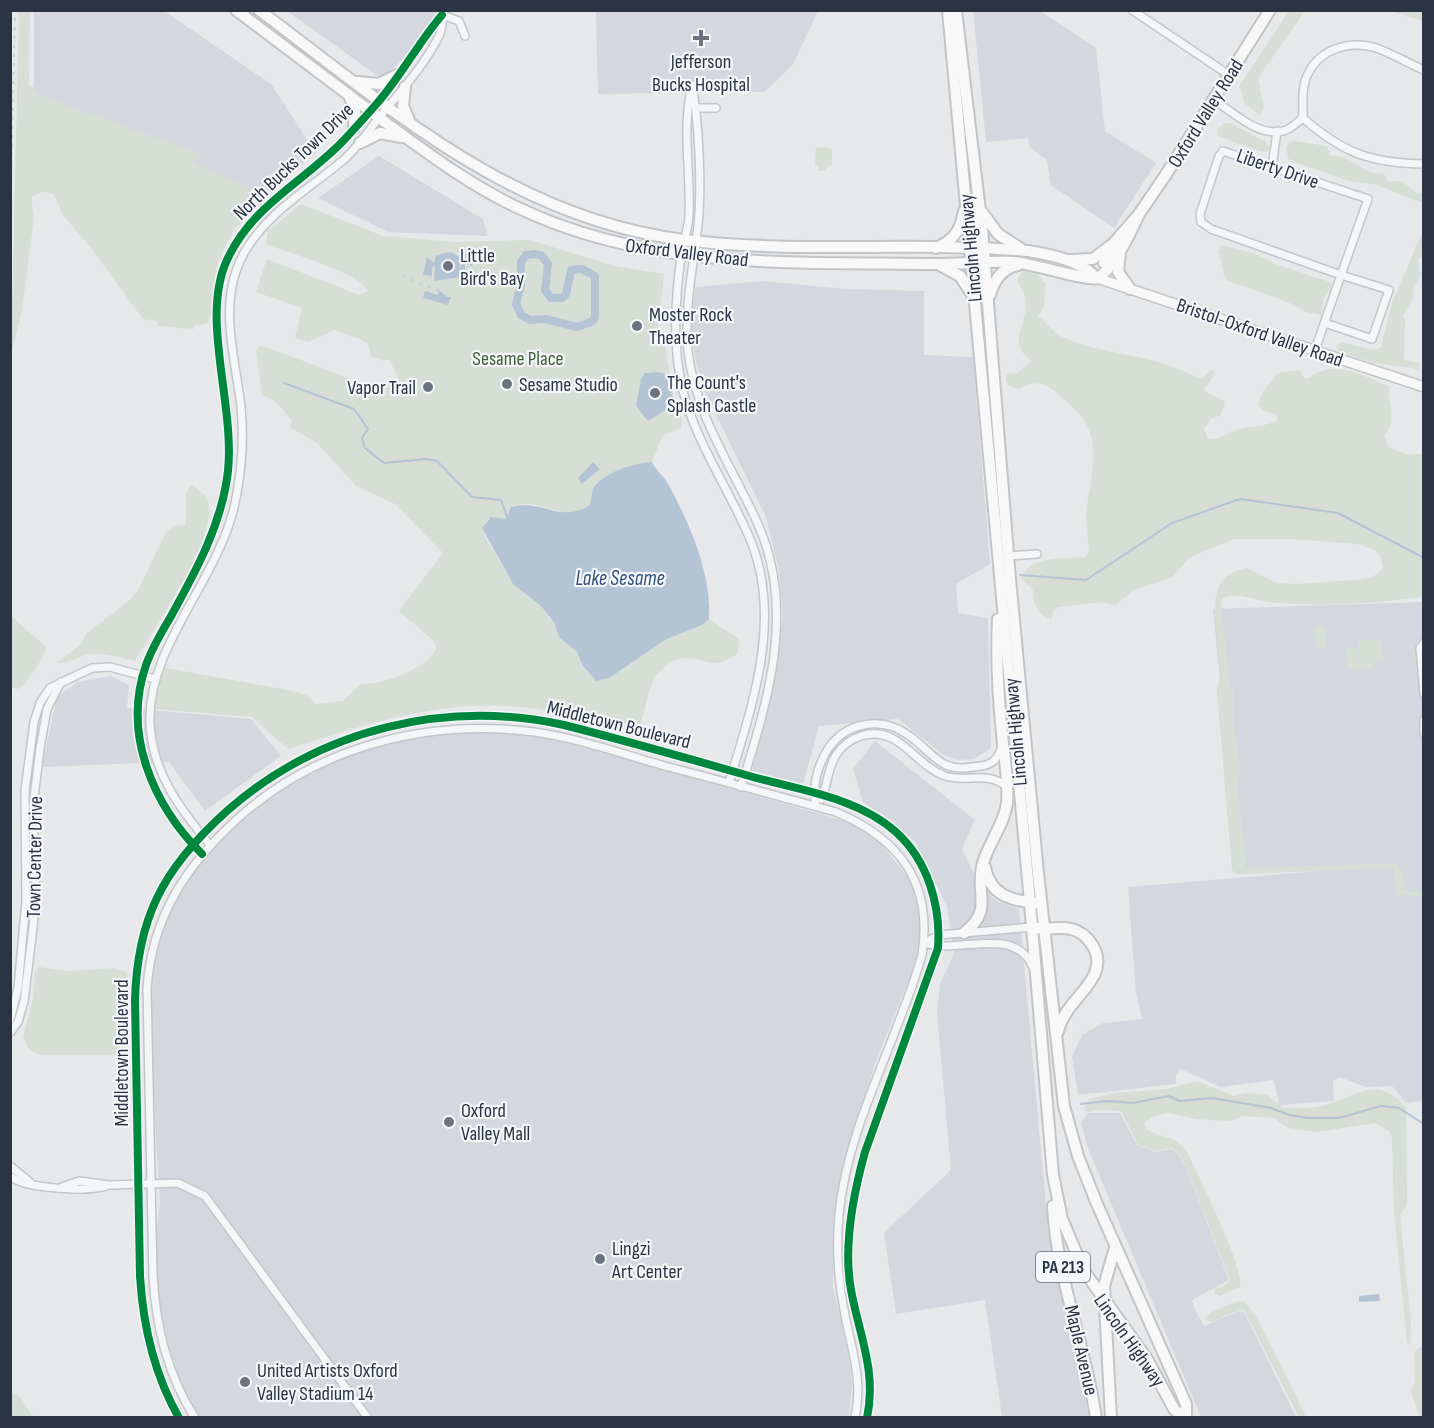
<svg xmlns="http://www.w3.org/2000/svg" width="1434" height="1428" font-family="'Sofia Sans Condensed',sans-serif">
  <rect width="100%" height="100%" fill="#e6e8ea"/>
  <g fill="#d4d7dd">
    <path d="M34,11H164L271,84L316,153L194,250L34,99Z"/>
    <path d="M287,11H453L382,79Z"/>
    <path d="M596,11H818L792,66L764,92L598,94Z"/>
    <path d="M973,11H1040L1096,48L1105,131L1156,163L1114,228L1051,185L1047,160L1029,147L1028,138L986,142Z"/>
    <path d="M379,156L483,219L488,236L388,232L318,198Z"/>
    <path d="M763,281L846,289L924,291V355L973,357L990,564L956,584L958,613L988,618L991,748L974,759L958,760L944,755L898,719L819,726L803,784L752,771L774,681L783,616L779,570L766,517L702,386L695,358L691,317L695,287Z"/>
    <path d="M1423,602V1101L1406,1103L1392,1086L1365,1087L1340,1077L1333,1081L1334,1101L1279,1105L1274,1080L1220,1087L1181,1069L1176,1075V1084L1078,1095L1072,1056L1082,1035L1103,1023L1142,1019L1136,993L1128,887L1391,865L1239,870L1213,609Z"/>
    <path d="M111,676L129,685L127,708L251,719L281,756L205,811L169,762L42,767L57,697L78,682Z"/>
    <path d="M465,730L539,737L578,746L860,825L877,838L911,882L920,908L922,931L915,965L875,1063L836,1198L833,1288L848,1347L852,1383L849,1417L201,1418L194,1408L179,1377L164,1334L158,1295L155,1247L160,1201L155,1123L151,1002L153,962L161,929L196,865L249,812L274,794L330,764L365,750L424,736Z"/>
    <path d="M875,741L975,820L962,849L976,878L996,901L1019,909L1048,1228L1089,1417H1002L985,1300L896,1314L884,1233L951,1170L937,1013L940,984L954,954L947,906L915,841L863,802L853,769Z"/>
    <path d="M1089,1113H1120L1137,1145L1155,1152L1173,1149L1184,1163L1229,1280L1192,1300L1194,1308L1204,1326L1239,1311L1244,1312L1296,1417H1201L1087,1146L1081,1122Z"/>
  </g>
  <g fill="#d6ded6">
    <path d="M19,11H30L29,86L36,88L40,95L198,153L203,159L193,161L200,167L265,193L266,198C239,221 218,246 214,283C213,295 214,313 207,324L195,325L194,329L158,326L157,321L143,319L91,248L63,215L54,195L43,191L31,198L34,217L22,311L11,354Z"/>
    <path d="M1289,11H1305L1258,78L1264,108L1260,115L1244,103L1240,85Z"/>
    <path d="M1391,11H1423V21Z"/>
    <path d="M1224,123H1230L1266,142L1269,149L1266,152L1255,150L1217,135L1218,129Z"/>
    <path d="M1295,141L1327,146L1330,155L1345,158L1372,173L1384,174L1389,182L1401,181L1417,193L1423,192V203L1374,184L1349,181L1289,160L1286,148L1289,142Z"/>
    <path d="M827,147L832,150V165L827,166L826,171H819V165H815L816,148Z"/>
    <path d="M301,204L383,236L454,242L530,240L614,266L664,274L658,332L664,339L673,394L682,421L681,428L662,436L652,462L628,466L596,484L593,488C596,532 548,505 530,504C524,503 517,505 511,507L506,519H487L484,535L513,584L541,606L554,622L559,637L577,652L590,675L602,681L665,640L704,624L709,619L739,639L738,653C716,671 709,659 686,658C673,658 658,670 653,681C647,695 645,712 640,726L632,731C596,721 559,711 521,707C441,699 363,725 288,749L252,717L155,709L159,681L165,668L293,691L306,695L316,704L343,701L361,684C381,685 428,669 436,649L434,641L399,611L443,553L395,504L356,486L318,444L290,427L292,421C284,411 275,397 262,396L256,351L261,345L367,385L377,388L399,379L389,359L384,361L371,356L368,344L362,340L334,330L308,342L295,338L302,308L256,292L267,259L359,295L368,291C355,270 290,254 266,244L268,231Z"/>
    <path d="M1423,231V255L1418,259L1420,276L1414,288L1413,299L1403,315L1405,320L1404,359L1420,364L1419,369L1374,363L1339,351L1336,347L1341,342L1374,350L1381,347L1392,303Z"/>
    <path d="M1221,245L1253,253L1278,265L1330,282L1332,286L1323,300L1322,315L1305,312C1297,303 1241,286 1226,280C1221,271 1223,260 1218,252Z"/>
    <path d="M1023,269L1034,270L1046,284L1044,307L1038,316C1046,322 1054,333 1062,337C1105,356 1153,353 1195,377L1202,378L1212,369L1215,374L1204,389L1208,393L1225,401L1221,415L1211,419L1204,429L1208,439C1220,440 1225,434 1236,430C1250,425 1264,428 1278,420L1275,414L1262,410L1258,405C1260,391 1271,385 1277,373L1299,370L1304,378H1309C1334,358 1363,376 1389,386C1388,405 1398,419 1385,435L1388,447L1406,454H1423V597C1373,603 1320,608 1270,602C1257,601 1230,590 1221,600L1229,683L1233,689V724L1241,767L1238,785L1246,868L1395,863L1403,871V886L1409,892L1423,890V896L1396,895L1394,870L1390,868L1245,874H1236L1232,870L1217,691L1218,683L1222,677C1220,653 1208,599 1222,581C1227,573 1239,570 1247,568L1277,583L1296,584L1355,580L1373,577L1383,568L1380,556L1374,550L1359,544L1290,539H1235L1199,553L1188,559L1173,577L1134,590L1115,605L1102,602L1058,607L1054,610L1051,620C1037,614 1033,604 1033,590L1021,578C1031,555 1064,559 1085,557L1089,552C1089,540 1086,528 1086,516C1088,486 1101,453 1087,425C1081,412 1069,405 1059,395C1046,383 1034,379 1019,389L1008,385L1005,379L1007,374L1017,373L1032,361C998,338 1044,315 1017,281Z"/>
    <path d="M191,485C199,490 208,495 209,505C215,541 154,629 135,661C119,657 102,651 85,655C75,658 69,664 57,663L82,643L86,634L130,600L138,590L166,532L175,526L186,525V492Z"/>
    <path d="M11,616L45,646L46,652L26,683L18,689L11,687Z"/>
    <path d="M1317,624L1327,629L1325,648H1317L1316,640L1312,634Z"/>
    <path d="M1381,639L1384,661L1373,662V668L1348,670L1346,648L1359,647L1358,640Z"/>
    <path d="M39,967L68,971L116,968L127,973L125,1007L128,1032L117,1055H40L29,1049L23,1037L33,998L35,972Z"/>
    <path d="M1197,1081L1234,1096L1245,1093L1267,1095L1284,1108C1297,1107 1309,1109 1321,1106C1356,1099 1375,1072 1406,1107L1407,1205L1400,1215L1411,1323L1410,1344L1407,1343L1394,1211L1392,1138L1390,1132L1376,1123L1317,1132L1288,1128L1274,1118L1243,1116L1230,1121L1196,1119L1169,1113L1154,1116L1145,1122L1146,1129C1166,1141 1172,1132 1188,1154C1199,1178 1244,1266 1240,1287L1220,1296L1214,1294L1215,1289L1226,1285L1230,1280L1184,1162L1173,1148L1155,1151L1138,1145L1121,1111L1102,1110L1088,1112L1084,1109L1089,1099L1114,1093L1166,1089Z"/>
    <path d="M1238,1301L1245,1302L1256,1316L1306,1417H1299L1244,1310H1239L1212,1322L1203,1319L1212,1312Z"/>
    <path d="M1423,1347L1424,1417L1420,1418L1411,1391L1415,1382L1414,1353L1418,1348Z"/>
    <path d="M11,1392L20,1397L33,1417H11Z"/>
  </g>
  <g fill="#b4c4d5">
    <path d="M451,252L459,257L461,270V253L475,255L477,259L471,266L465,263V270L460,277L434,281L435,266L432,268V276L423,275L427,257L434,263L436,255Z"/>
    <path d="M438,289L447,297H451L448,305L423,298L425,291L438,295Z"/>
    <path d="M657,372L663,373L668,379L674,405L648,421L636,406L641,379L645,373Z"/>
    <path d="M593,462L600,469L582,484L578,478Z"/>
    <path d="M652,462C656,471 664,476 668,484C689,522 712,574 709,619L704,624L665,640L609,678L596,681L583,666L577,652L559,637L554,622L541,606L513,584L482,528L491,517L506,519L511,507C543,499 561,524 590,505L593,488C606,472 632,463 652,462Z"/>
    <path d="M1379,1294L1380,1301L1359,1302V1296Z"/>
  </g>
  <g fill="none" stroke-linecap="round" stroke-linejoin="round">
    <g stroke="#b4c4d5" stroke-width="2">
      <path d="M284,383L354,409L368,429L362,438L365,448L384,463L426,459L437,461L472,497L501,500L507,517"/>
      <path d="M1020,575L1086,580L1172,523L1240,499L1338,513L1424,558"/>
      <path d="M1081,1104L1107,1101L1133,1103L1169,1096L1179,1101L1212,1098L1271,1108L1289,1115L1308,1118H1339L1381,1106L1399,1108L1424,1124"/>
    </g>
    <path stroke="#b4c4d5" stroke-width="8" d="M535,254L542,256L548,264L545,290L551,298H562L566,294L571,270L582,269L595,276V317L593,321L577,327L545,319L530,320L521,315L516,304L521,285V262L526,255Z"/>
    <g stroke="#c4c6c8" stroke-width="10">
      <g id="street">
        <path d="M1132,10L1229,75"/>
        <path d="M442,15L459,21L465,36"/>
        <path d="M1424,70C1407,63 1390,52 1373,47C1348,41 1321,49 1309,72C1301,85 1303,104 1303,118C1343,153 1370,163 1424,164"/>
        <path d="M692,85C699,124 702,187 698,225C693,267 684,309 688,351C695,414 732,467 757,522C797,609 768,700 741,787"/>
        <path d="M691,90C682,131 691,174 689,216C688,230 683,243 681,256C675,302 672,346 683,391C696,441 726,485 747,532C785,614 753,702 729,783"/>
        <path d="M1214,100C1233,112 1258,137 1283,131C1290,130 1297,122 1303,118"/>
        <path d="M696,108H716"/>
        <path d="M1223,151L1368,199L1341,275L1211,229L1201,222L1200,214L1219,156Z"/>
        <path d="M1272,167L1277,131"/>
        <path d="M1315,350L1341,275L1389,290L1372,339L1325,323"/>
        <path d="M1008,556L1037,554"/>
        <path d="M1424,643L1420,648L1424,694"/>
        <path d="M1424,720V733"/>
        <path d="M821,799C828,786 827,769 836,755C842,746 851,739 861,736C899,724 914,765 945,776C968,783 987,770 1007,787"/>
        <path d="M816,806C812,788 817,766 828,749C846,722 882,716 908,735C921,743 931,757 944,764C956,770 968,768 980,766C993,765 998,758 1002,746"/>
        <path d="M210,845C180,809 152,772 150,723C147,644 222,577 236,498C242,468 244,438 241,407C235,355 217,302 244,253C267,213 306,191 341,162C356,150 366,134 378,119C400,92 425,65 440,34C443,26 442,18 444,10"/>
        <path d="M202,854C153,805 122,734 146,665C152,648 161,633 170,618C196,571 222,524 228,471C235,404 200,318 227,260C252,205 304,182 344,140C356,127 368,114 379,101C402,74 419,42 442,15"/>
        <path d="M924,943C959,955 1014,924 1033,967"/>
        <path d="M924,943L939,935L1032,927"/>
        <path d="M10,1021L18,988L26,901L25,790L34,722L40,703L50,688L92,668L110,667L155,679"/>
        <path d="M10,1033L18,1022L24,1001L33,928L36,894L33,806L40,749L47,709L61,682"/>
        <path d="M10,1166L31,1183"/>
        <path d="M10,1176C26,1189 87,1192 106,1186"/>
        <path d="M62,1187L79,1181L109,1185L178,1183L205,1196L368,1418"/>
        <path d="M179,1418C154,1374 143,1326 140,1276L135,1000C136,965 142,929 157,898C173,864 200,835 228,810C321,729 445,699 564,725C627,741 690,759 753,777C801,790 858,798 896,832C928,861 941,906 938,948L865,1152C853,1195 843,1246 851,1290C859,1334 877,1372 867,1418"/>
        <path d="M195,1418C167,1374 156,1327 153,1276L147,988C152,918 185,867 235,821C315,747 427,718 534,732C578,738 622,754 665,766C722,781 779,796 836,812C900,839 933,883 922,955C898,1040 847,1126 839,1215C836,1248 838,1282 845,1315C852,1351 863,1380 855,1418"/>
      </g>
    </g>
    <g stroke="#c4c6c8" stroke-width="12">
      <path id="secondary" d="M1097,278L1424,387"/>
    </g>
    <g stroke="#c2c5c8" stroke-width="14">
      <g id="primary">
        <path d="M236,10C282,45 328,79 374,114C422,149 468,185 523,210C651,270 795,262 933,264C960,264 987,261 1014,262C1031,263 1089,282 1098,278C1114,268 1131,232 1139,214"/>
        <path d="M259,10C391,109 514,219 684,240C798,254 914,241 1028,251C1052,255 1079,260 1097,278"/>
        <path d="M948,10L1028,880L1053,1175L1062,1219L1084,1271L1147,1359L1174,1409L1183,1418"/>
        <path d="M956,10L982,228L1010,579L1038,873L1064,1106L1078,1156L1097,1204L1186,1404V1418"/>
        <path d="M358,82L379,84L397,75"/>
        <path d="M405,87L403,106L409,120"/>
        <path d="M350,98L355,109L354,128"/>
        <path d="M360,143L380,133L401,137"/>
        <path d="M982,212L998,234L1020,248"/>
        <path d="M936,248C954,240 961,230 964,211"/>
        <path d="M1120,252L1118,272L1130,289"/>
        <path d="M1070,260L1093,259L1110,246"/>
        <path d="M1104,263L1113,244L1139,214L1165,176L1270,10"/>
        <path d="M940,265L960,276L973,296"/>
        <path d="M990,295C994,280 1002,268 1018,265"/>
        <path d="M985,867C990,895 1010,900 1035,903"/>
        <path d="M1038,928C1049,930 1060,926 1071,929C1080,931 1088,938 1093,946C1112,980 1064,998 1058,1032"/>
        <path d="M964,933C993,910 976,897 982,867C987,844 1004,826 1007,803C1009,781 1004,756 1002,734C998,695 996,658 998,619"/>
        <path d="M1053,1206C1056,1275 1086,1348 1096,1418"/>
        <path d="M1111,1418L1104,1286L1115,1248"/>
      </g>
    </g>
    <use href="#street" stroke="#f5f6f7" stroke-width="7"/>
    <use href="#secondary" stroke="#f8f8f8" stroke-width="9"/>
    <use href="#primary" stroke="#f8f8f8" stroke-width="10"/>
    <g stroke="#cecfd2" stroke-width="2" stroke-dasharray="3 6" stroke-linecap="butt">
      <path d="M10,228L15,10"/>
      <path d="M403,276L439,291"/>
    </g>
    <g stroke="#f4f6f9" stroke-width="11">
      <g id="cycleway">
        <path d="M202,854C153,805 122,734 146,665C152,648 161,633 170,618C196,571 222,524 228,471C235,404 200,318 227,260C252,205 304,182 344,140C356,127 368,114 379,101C402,74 419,42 442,15"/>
        <path d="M179,1418C154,1374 143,1326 140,1276L135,1000C136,965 142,929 157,898C173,864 200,835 228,810C321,729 445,699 564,725C627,741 690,759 753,777C801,790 858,798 896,832C928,861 941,906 938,948L865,1152C853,1195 843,1246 851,1290C859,1334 877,1372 867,1418"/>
      </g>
    </g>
    <use href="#cycleway" stroke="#00873e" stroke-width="8"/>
  </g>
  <g fill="#6c737f" stroke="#f4f6f9" stroke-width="2">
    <path d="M698 29h6v6h6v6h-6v6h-6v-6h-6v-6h6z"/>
    <circle cx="448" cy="266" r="6"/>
    <circle cx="637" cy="326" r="6"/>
    <circle cx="507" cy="384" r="6"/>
    <circle cx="428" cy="387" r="6"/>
    <circle cx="655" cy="393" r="6"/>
    <circle cx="449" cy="1122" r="6"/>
    <circle cx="600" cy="1259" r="6"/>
    <circle cx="245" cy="1382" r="6"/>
  </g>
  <g text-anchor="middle" stroke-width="4.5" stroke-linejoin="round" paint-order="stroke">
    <rect fill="#f4f6f9" stroke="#676e7b" stroke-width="1.5" x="1036" y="1252" width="54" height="30" rx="4.5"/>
    <g font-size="18" font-weight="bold" fill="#2b3445">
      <text x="1063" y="1273">PA 213</text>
    </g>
    <g font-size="20" fill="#2b3445" stroke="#f4f6f9" text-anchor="start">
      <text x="701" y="68" text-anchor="middle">Jefferson<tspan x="701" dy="23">Bucks Hospital</tspan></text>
      <text x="460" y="262">Little<tspan x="460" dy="23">Bird's Bay</tspan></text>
      <text x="649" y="321">Moster Rock<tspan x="649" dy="23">Theater</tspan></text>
      <text x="667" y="389">The Count's<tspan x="667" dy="23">Splash Castle</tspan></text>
      <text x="519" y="391">Sesame Studio</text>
      <text x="416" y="394" text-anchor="end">Vapor Trail</text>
      <text x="461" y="1117">Oxford<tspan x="461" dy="23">Valley Mall</tspan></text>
      <text x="612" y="1255">Lingzi<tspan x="612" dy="23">Art Center</tspan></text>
      <text x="257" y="1377">United Artists Oxford<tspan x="257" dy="23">Valley Stadium 14</tspan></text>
    </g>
    <g font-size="20" fill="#2b3445" stroke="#f4f6f9">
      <text transform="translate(1205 113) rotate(-58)" y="7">Oxford Valley Road</text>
      <text transform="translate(293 161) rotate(-44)" y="7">North Bucks Town Drive</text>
      <text transform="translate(1278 168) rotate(19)" y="7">Liberty Drive</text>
      <text transform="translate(970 248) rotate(-95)" y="7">Lincoln Highway</text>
      <text transform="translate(687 252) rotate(7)" y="7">Oxford Valley Road</text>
      <text transform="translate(1260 332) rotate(19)" y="7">Bristol-Oxford Valley Road</text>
      <text transform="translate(619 724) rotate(14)" y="7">Middletown Boulevard</text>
      <text transform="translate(1015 732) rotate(-95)" y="7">Lincoln Highway</text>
      <text transform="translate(34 857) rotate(-89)" y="7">Town Center Drive</text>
      <text transform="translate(121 1053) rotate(-90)" y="7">Middletown Boulevard</text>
      <text transform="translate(1130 1340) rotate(55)" y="7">Lincoln Highway</text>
      <text transform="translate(1082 1350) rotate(77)" y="7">Maple Avenue</text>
    </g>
    <g font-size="20" fill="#3f6138" stroke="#f4f6f9">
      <text x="518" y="365">Sesame Place</text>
    </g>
    <g font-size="21" font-style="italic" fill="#34527a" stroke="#f4f6f9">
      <text x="620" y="585">Lake Sesame</text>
    </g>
  </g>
  <rect width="1434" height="1428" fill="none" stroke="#2b3445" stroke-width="24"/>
</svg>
